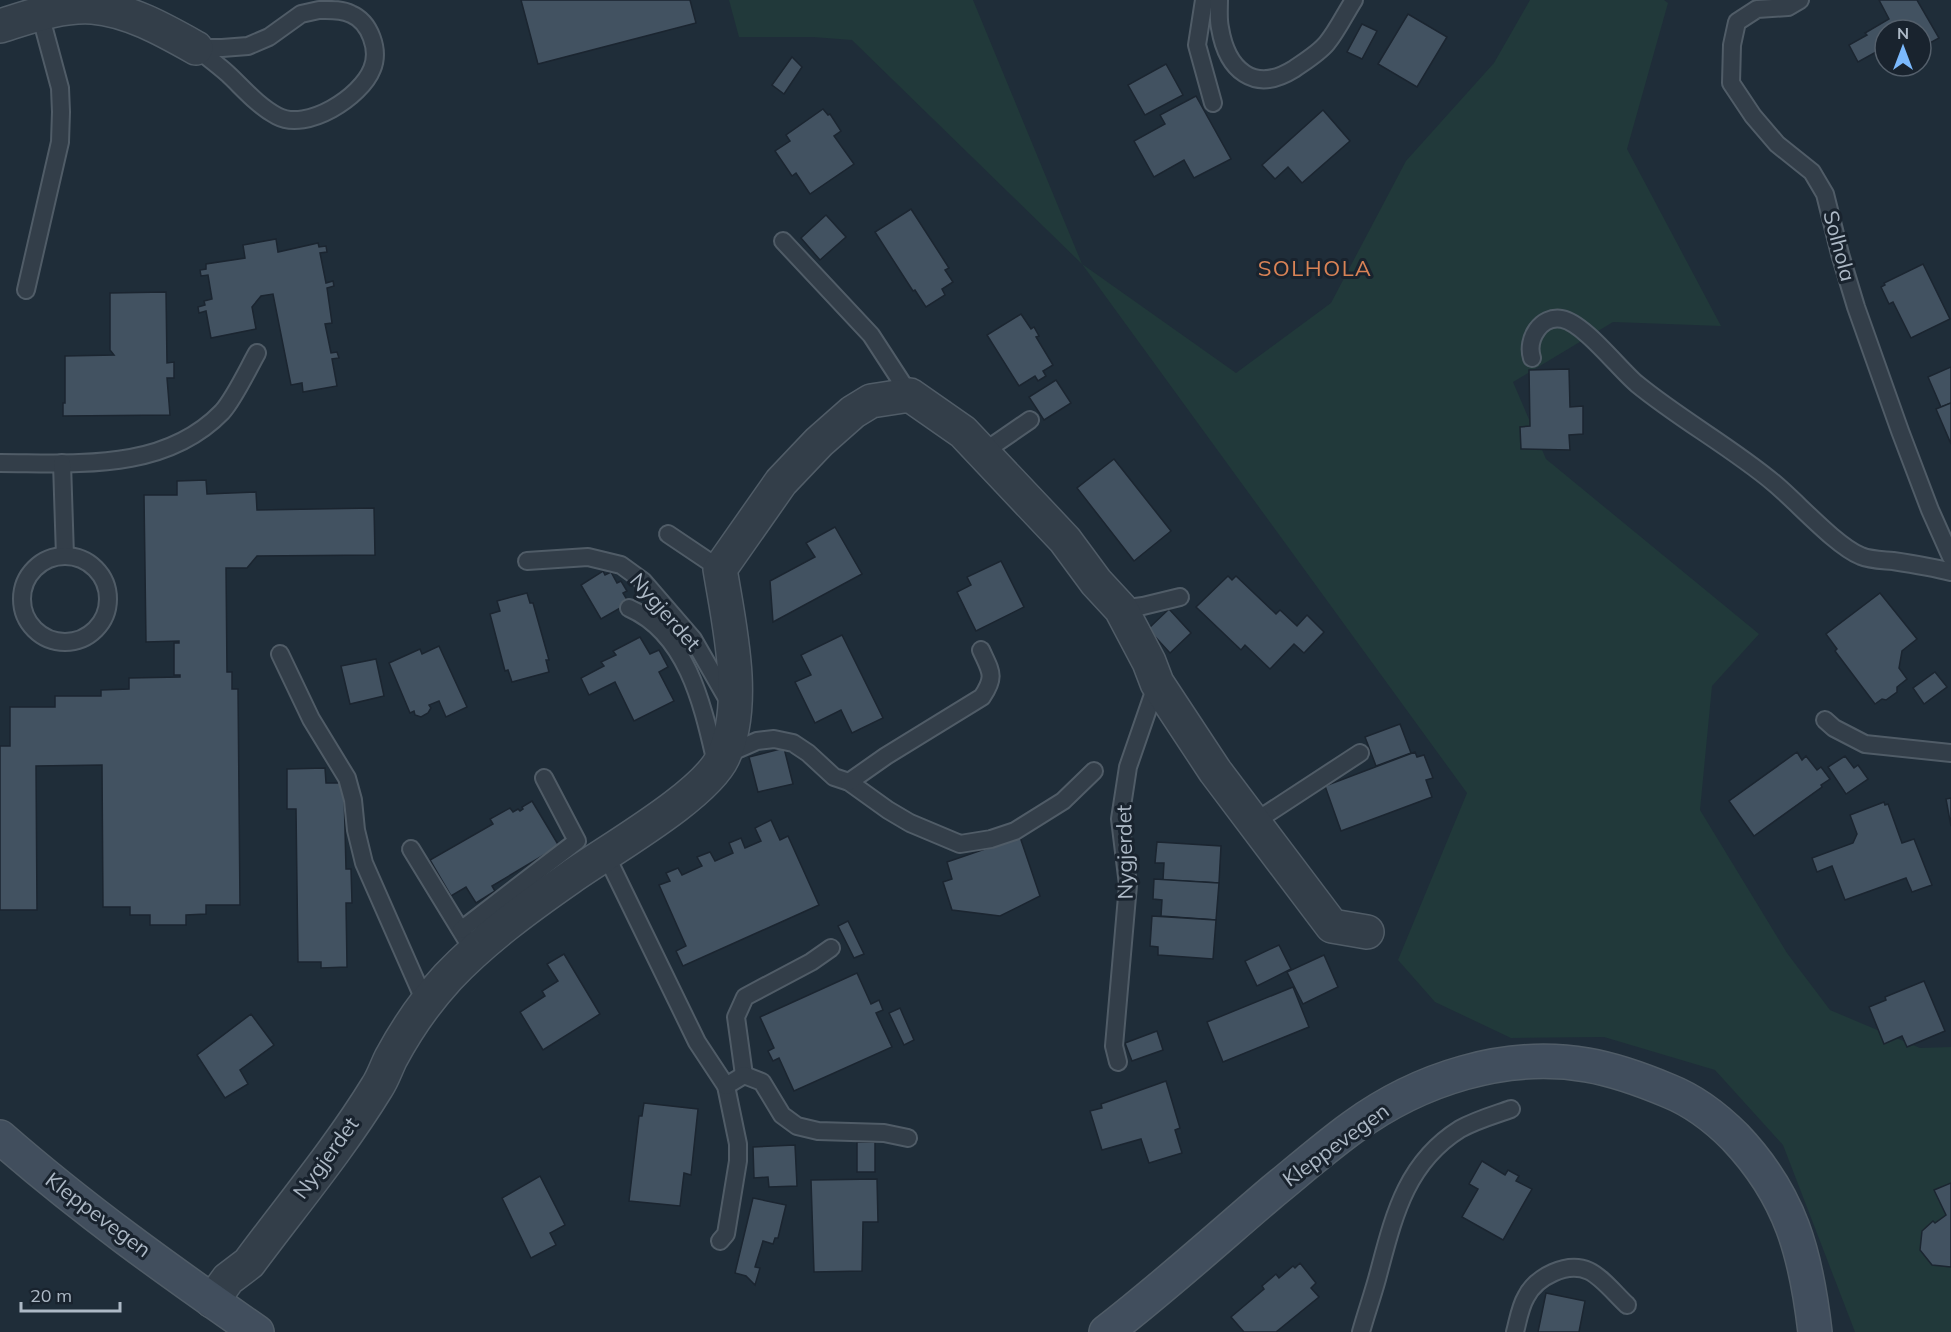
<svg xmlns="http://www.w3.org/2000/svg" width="1951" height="1332" font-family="Mulish,sans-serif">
  <rect width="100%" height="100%" fill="#1f2d39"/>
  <path fill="#21393a" d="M729,0H973L1082,264L1236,373L1331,303L1406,161L1494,63L1530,0H1664L1668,3L1627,149L1721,326L1613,322L1513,382L1546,459L1759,634L1712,686L1700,810L1787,953L1830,1010L1920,1048L1951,1047V1332H1855L1783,1145L1715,1070L1604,1037L1511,1038L1435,1002L1398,960L1467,793L1082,264L852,40L813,37H739Z"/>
  <g fill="#425261" stroke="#1b2530" stroke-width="1.5">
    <path d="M521,0H690L696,23L538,64Z"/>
    <path d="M1879,0H1917L1939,38L1921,48V30H1885V66H1897L1887,71L1876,52L1858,62L1849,45L1867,35L1865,33L1889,19Z"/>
    <path d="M1408,14L1447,37L1417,87L1378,64Z"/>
    <path d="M1362,24L1377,31L1362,59L1347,52Z"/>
    <path d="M792,57L802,67L784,94L772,85Z"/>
    <path d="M1166,64L1183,95L1145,115L1128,85Z"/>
    <path d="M1196,96L1231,159L1194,178L1184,160L1154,177L1134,141L1165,124L1160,115Z"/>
    <path d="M823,109L828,115L830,114L841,131L834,136L854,164L810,194L796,173L792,176L775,151L790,141L786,135Z"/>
    <path d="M1323,110L1350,141L1302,183L1288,167L1275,179L1262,165Z"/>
    <path d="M911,209L949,268L945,270L953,282L942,289L945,295L926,307L915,290L913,291L875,232Z"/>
    <path d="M826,215L846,237L820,260L801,238Z"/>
    <path d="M276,239L278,252L318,243L319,247L326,246L327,252L320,253L326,283L333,281L334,286L327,288L332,323L325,324L331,353L337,352L339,358L332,359L337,386L303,392L302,383L291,385L273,294L261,296L252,307L256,329L211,338L206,311L199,313L198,307L205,305L204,301L212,299L208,275L201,276L200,270L206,269V264L245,258L243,245Z"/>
    <path d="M1923,264L1950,319L1911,338L1893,302L1889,304L1881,287L1885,285L1884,283Z"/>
    <path d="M166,292L167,363L174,362V378H167L170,415L63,416V403H65V356L114,355L110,350V293Z"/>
    <path d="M1021,314L1031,329L1034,327L1039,336L1036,337L1053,365L1043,371L1046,376L1038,381L1035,376L1019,386L987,335Z"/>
    <path d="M1951,367V403L1941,407L1928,377Z"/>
    <path d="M1569,369L1570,407L1583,406V434L1569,435L1570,450L1521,449L1520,427L1530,426L1529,370Z"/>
    <path d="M1056,380L1071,403L1044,420L1029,397Z"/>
    <path d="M1951,403V444L1936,409Z"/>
    <path d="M1114,459L1171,531L1134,561L1077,488Z"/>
    <path d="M206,480L207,494L256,492L257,510L374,508L375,555L257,556L247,568H226L227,672H232V689H238L240,905H206V914L186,915V925H150V915H130V907H103L102,765L36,766L37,910H0V746H10V707H55V696H101V690L129,689V678L180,677V675H174V643H179V641L146,642L144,495H177V481Z"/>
    <path d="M835,527L862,574L773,622L770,581L815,557L806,543Z"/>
    <path d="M1001,561L1024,607L976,631L957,592L971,585L967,577Z"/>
    <path d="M603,571L605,575L611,572L617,583L621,581L627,591L623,593L629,603L601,619L581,585Z"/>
    <path d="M1228,576L1232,580L1236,576L1276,614L1280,610L1297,626L1307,615L1324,632L1304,653L1294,644L1270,669L1245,645L1241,650L1196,607Z"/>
    <path d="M527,593L530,603H533L549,660H546L549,672L512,682L508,670L505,671L490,614L500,611L497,601Z"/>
    <path d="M1880,593L1917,639L1902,651L1899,668L1907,679L1897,687V692L1886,700L1882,699L1875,704L1835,651L1837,649L1826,634Z"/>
    <path d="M1169,609L1191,633L1170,653L1148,629Z"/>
    <path d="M842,635L883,718L852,733L841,710L815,723L795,682L811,675L801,655Z"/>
    <path d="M640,637L650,654L659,650L668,667L659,672L674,701L634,721L615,682L589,695L581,678L604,666L601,662L616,655L613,651Z"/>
    <path d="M439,646L467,707L446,717L439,701L429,705L431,708L428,713L421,717L415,715L414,711L410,713L389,663L420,649L422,654Z"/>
    <path d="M376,659L384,696L350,704L341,666Z"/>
    <path d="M1935,672L1947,687L1924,704L1913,688Z"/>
    <path d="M1400,724L1411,753L1376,766L1365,737Z"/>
    <path d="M784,748L793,784L758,792L749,757Z"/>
    <path d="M1415,752L1417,757L1424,755L1433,778L1426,780L1432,797L1341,831L1325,786Z"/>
    <path d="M1797,752L1802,760L1806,756L1817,770L1821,767L1830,779L1821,785L1822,787L1754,836L1729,801Z"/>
    <path d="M1845,756L1854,768L1858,765L1868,779L1846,794L1828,767Z"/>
    <path d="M325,768L326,783H341L342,791H344L346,869H351L352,903H346L347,967L321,968V962H298L296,809H287V769Z"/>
    <path d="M1951,798V826L1946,799Z"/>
    <path d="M532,801L559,846L492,886L495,891L476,903L466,887L451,896L430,860L493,824L490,819L510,808L513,812L518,809L520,811L523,809L522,807Z"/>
    <path d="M1884,802L1885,805L1888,804L1902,843L1914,839L1932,885L1912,892L1906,878L1845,900L1832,866L1817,872L1812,858L1853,843L1857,834L1850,815Z"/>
    <path d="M771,820L780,840L788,836L819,905L683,966L676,951L686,946L659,885L670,881L666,873L678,868L682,875L702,866L697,857L710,852L715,861L733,853L729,843L741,838L745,848L761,841L755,828Z"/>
    <path d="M1020,837L1040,896L1000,916L952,910L943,882L952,879L947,862Z"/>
    <path d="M1157,842L1221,846L1219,883L1163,880L1164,863H1155Z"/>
    <path d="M1154,879L1219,883L1216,920L1161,916L1162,900L1153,899Z"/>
    <path d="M1152,916L1216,920L1213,959L1158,955V947L1150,946Z"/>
    <path d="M848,921L864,954L854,958L838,926Z"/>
    <path d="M1279,945L1291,969L1257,986L1245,961Z"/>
    <path d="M564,954L600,1014L543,1050L520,1012L545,996L542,991L558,981L547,964Z"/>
    <path d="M1324,955L1338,987L1303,1004L1287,972Z"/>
    <path d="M857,973L871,1004L879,1000L883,1010L876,1013L892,1047L794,1091L779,1058L773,1061L768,1051L774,1048L760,1017Z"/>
    <path d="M1924,981L1945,1031L1907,1047L1902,1036L1884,1044L1869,1007L1886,1000L1885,997Z"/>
    <path d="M1293,987L1309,1027L1223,1062L1207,1022Z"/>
    <path d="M900,1008L914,1040L904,1045L889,1013Z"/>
    <path d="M251,1014L274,1045L240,1070L248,1084L225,1098L197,1055Z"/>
    <path d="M1157,1031L1163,1050L1132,1061L1125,1043Z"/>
    <path d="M1166,1081L1180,1128L1175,1130L1182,1153L1149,1163L1141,1139L1102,1150L1090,1111L1102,1108L1101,1104Z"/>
    <path d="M644,1103L698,1109L691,1175L684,1173L680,1206L629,1201L639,1116H642Z"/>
    <rect x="857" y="1142" width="18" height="30"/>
    <path d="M795,1145L797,1186L769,1187L768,1177L754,1178L753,1147Z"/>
    <path d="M1482,1161L1505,1175L1508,1170L1519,1176L1516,1181L1532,1189L1503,1240L1462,1217L1478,1189L1469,1184Z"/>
    <path d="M540,1176L565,1225L550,1233L556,1245L531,1258L502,1198Z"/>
    <path d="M877,1179L878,1222H863L862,1271L814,1272L811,1180Z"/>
    <path d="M1951,1183V1267L1932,1265L1920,1250L1922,1231L1933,1221L1935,1223L1946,1215L1934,1190Z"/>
    <path d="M753,1198L786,1205L778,1238H775L773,1244L763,1241L755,1267L760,1268L755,1285L746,1276L735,1273Z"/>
    <path d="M1300,1263L1316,1283L1311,1288L1319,1297L1276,1332H1244L1231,1317L1264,1289L1262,1286L1276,1274L1279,1278L1293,1266L1295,1268Z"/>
    <path d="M1546,1293L1585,1301L1579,1332H1538Z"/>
  </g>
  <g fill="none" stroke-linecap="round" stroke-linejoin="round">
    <g stroke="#505c67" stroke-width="20">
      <g id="lane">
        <path d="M1204,0L1197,45L1213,103"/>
        <path d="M1219,0C1219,9 1218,19 1220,28C1227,70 1254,94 1294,69C1304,62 1319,53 1327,43C1337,31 1345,14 1354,0"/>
        <path d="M1800,0L1788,7L1757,9L1737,22L1732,45L1731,83L1753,116L1777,144L1812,172L1825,194L1840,254L1856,307L1900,431L1930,510L1951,557"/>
        <path d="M319,10C329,10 341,9 351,14C370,22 380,50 372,69C361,97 307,132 277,116C258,106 243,88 228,74C218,65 207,57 196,48H222L248,46L269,37L301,14Z"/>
        <path d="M783,241L871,335L910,395"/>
        <path d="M26,290L60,142L61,112L60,88L40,14"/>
        <path d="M1532,358C1526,339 1541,315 1562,319C1584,323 1619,369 1637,384C1681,420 1731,447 1774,483C1797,502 1836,546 1861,556C1870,560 1883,560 1893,561C1913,564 1932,567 1951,572"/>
        <path d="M982,453L1030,420"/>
        <path d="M0,463C76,463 164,472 222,412C234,399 248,369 257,353"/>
        <path d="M62,463L65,556"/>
        <path d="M668,534L720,569"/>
        <circle cx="65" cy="599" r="43"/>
        <path d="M527,561L588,557L621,565L643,581L693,639L729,702"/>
        <path d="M629,608C688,634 703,707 716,763"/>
        <path d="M1121,609L1143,606L1180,597"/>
        <path d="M280,654L311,719L347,778L353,800L356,830L364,863L426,1004"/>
        <path d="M1825,720L1834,728L1865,744L1951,753"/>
        <path d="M725,755L757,741L774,739L793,743L808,753L834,777L849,782L888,810L910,823L960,844L991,839L1015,831L1063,801L1094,771"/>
        <path d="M849,782L886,756L982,697C996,676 991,672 981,650"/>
        <path d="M1253,823L1360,753"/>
        <path d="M411,849L466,939"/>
        <path d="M605,853L697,1042L726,1086L738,1144V1161L726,1234L720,1241"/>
        <path d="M461,930L577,841L544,778"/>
        <path d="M1118,1062L1114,1046L1128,885L1120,819L1128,767L1157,683"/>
        <path d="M744,1075L736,1017L745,997L811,962L831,948"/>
        <path d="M726,1086L744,1075L762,1082L782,1115L797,1126L818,1131L884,1133L908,1138"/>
        <path d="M1361,1332C1366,1314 1372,1297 1377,1279C1393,1220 1404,1164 1460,1129C1476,1120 1494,1115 1511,1109"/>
        <path d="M1515,1332C1518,1321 1520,1307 1526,1297C1536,1277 1567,1261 1589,1271C1602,1277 1616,1295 1627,1305"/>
      </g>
    </g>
    <g stroke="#505c67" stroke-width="36">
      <g id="street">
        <path d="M0,26C29,17 61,5 92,7C129,10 164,30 196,48"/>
        <path d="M212,1301L228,1279L249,1263C292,1205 339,1149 377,1087C383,1078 386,1068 391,1058C406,1030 426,1001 448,977C484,939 528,907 571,877C609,850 705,796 723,757C748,705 729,624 720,569L781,482L819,442L853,412L871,401L910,395L963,432L1065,540L1096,582L1121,609L1149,662L1157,683L1215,771L1332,926L1367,932"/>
      </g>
    </g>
    <g stroke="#505c67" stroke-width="36">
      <g id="secondary">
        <path d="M0,1137C81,1208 169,1271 257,1332"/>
        <path d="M1106,1332C1163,1288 1216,1240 1271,1193C1298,1171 1324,1148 1353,1127C1419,1079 1505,1051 1587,1065C1616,1070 1643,1080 1669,1091C1694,1101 1717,1119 1735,1137C1791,1196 1806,1254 1815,1332"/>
      </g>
    </g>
    <use href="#lane" stroke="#333e49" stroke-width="16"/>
    <use href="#street" stroke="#333e49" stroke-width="33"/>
    <use href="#secondary" stroke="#414e5d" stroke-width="33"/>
  </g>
  <g text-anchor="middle" stroke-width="6" stroke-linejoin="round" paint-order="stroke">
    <g font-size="21" fill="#adb9c6" stroke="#19232e">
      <text transform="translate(1839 246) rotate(75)" y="7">Solhola</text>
      <text transform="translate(665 612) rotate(49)" y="7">Nygjerdet</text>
      <text transform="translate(1125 852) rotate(-91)" y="7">Nygjerdet</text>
      <text transform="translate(1336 1145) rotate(-36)" y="7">Kleppevegen</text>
      <text transform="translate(326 1158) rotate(-54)" y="7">Nygjerdet</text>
      <text transform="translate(98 1215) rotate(37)" y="7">Kleppevegen</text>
    </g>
    <g font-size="22" letter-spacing="1.5" fill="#d98356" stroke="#19232e">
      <text x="1315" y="276">SOLHOLA</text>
    </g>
  </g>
  <g transform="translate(1903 48)"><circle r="28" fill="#19232e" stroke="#545f6b" stroke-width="1.5"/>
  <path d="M0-4.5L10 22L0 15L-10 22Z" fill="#7bb9fd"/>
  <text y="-9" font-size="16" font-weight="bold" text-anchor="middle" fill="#adb9c6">N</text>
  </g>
  <path d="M21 1302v9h99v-9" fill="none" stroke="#adb9c6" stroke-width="3"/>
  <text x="30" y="1302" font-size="18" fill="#adb9c6" stroke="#19232e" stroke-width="4.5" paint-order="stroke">20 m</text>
</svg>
